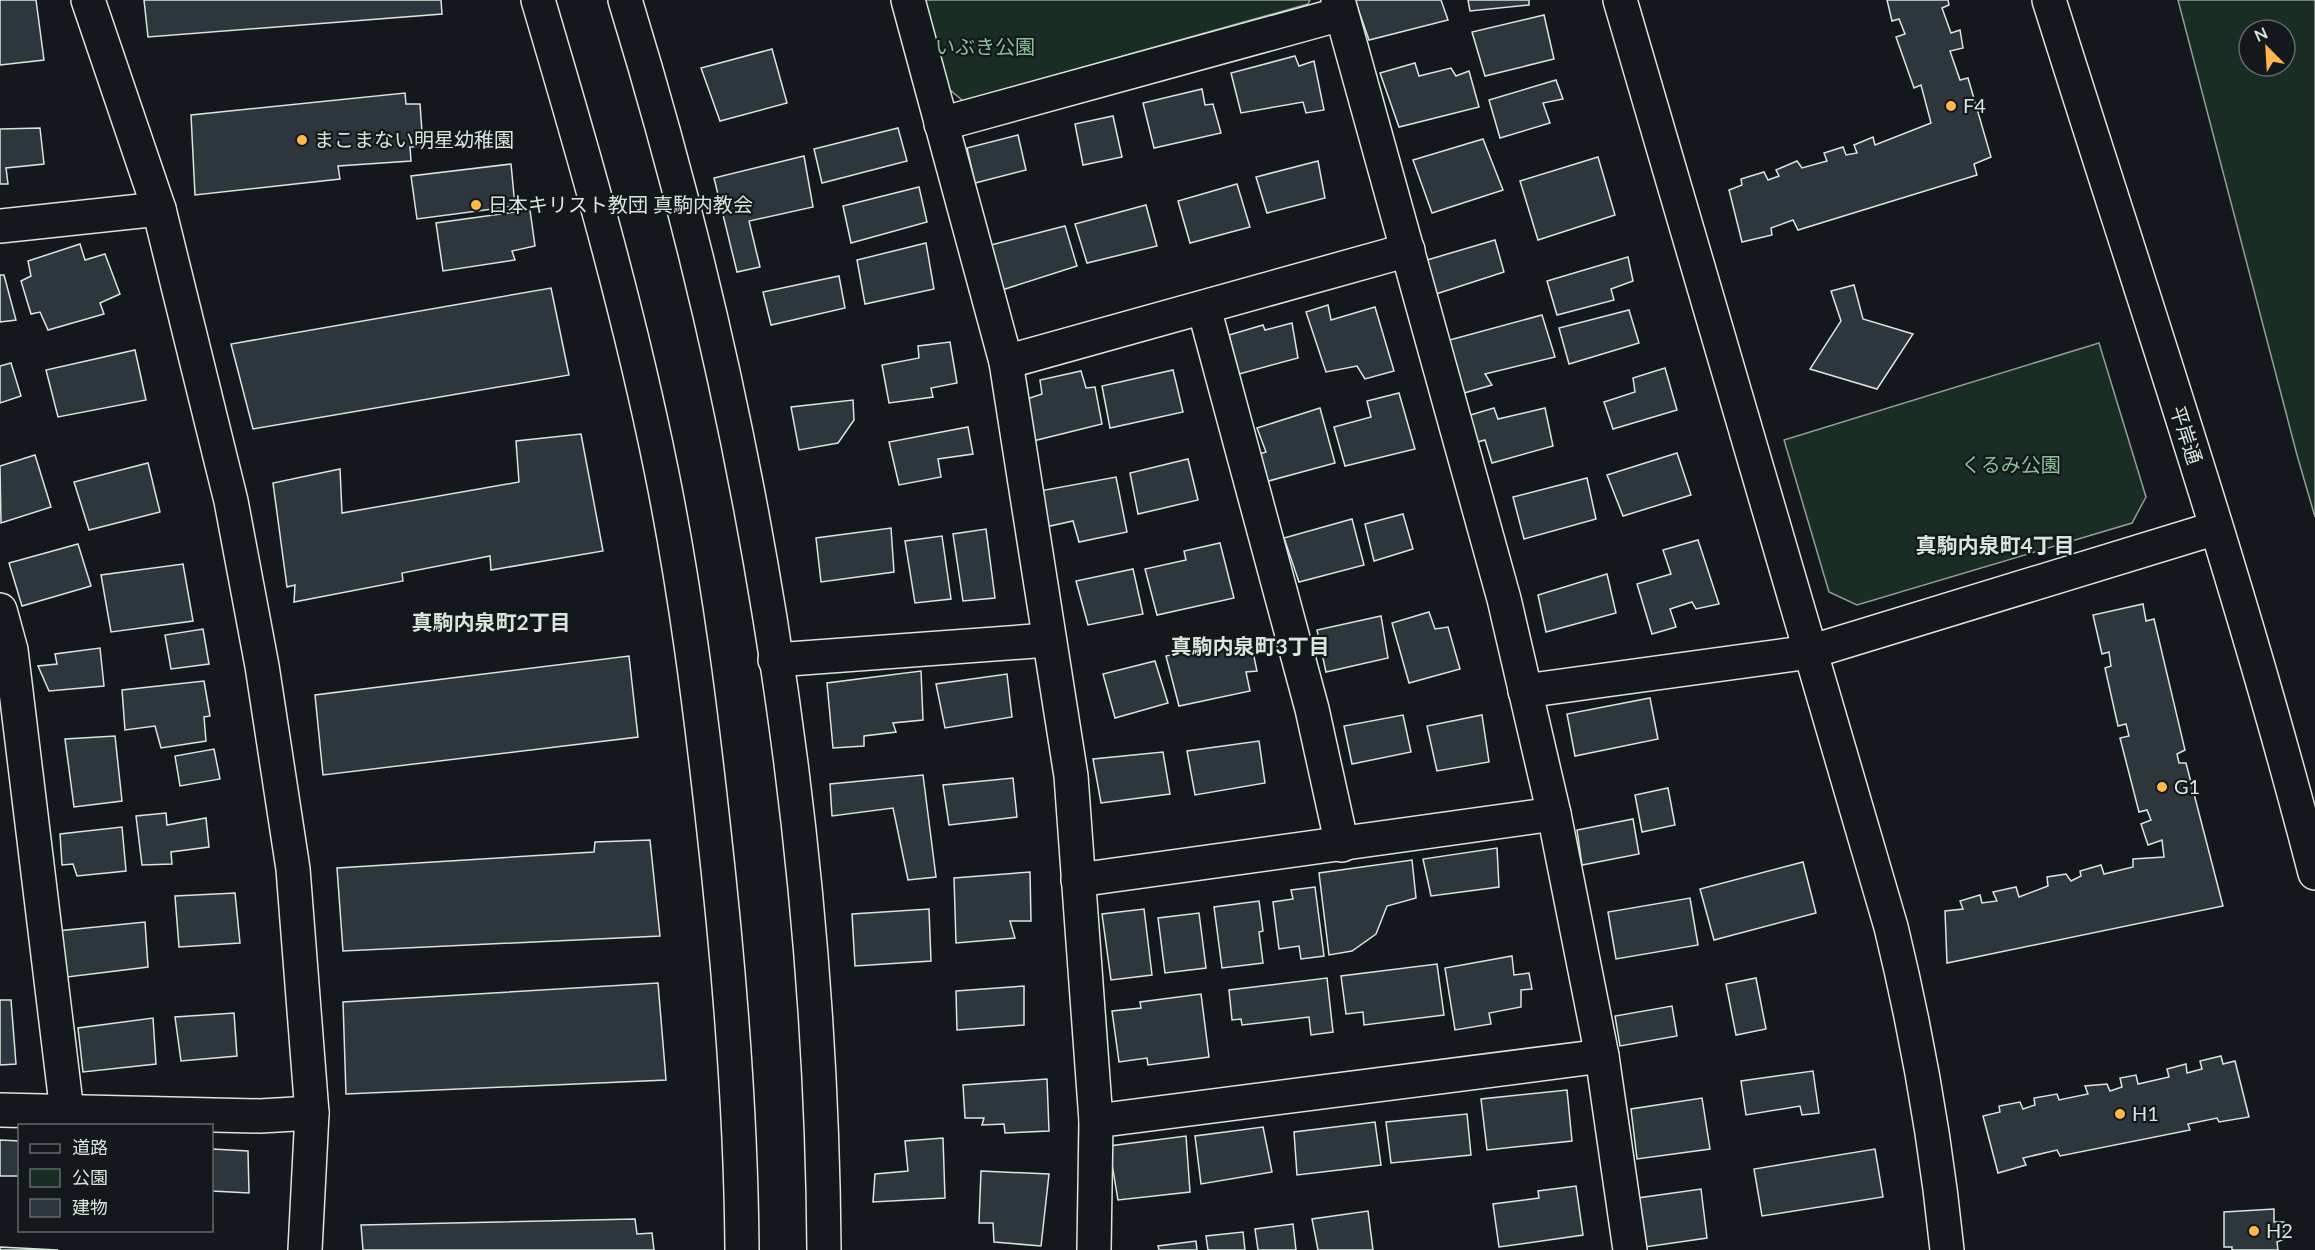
<svg xmlns="http://www.w3.org/2000/svg" width="2315" height="1250" font-family="Lato,'Noto Sans JP',sans-serif">
  <rect width="100%" height="100%" fill="#14181c"/>
  <g fill="#1a2d24" stroke="#939e99" stroke-width="1.5" fill-rule="evenodd">
    <path d="M924,0H1310L1308,4L963,101L949,89Z"/>
    <path d="M2178,0H2315V517L2297,455ZM2249,30H2285V66H2249Z"/>
    <path d="M2099,343L2146,497L2132,523L1857,605L1829,592L1784,440Z"/>
  </g>
  <g fill="#2c363c" stroke="#d8e6dc" stroke-width="1.5">
    <path d="M0,0H36L44,60L0,65Z"/>
    <path d="M144,0H441L442,14L148,37Z"/>
    <path d="M1355,0H1441L1448,20L1369,40Z"/>
    <path d="M1468,0H1529V5L1470,11Z"/>
    <path d="M1887,0H1948L1949,5L1942,8L1951,33L1960,30L1963,48L1950,51L1960,80L1968,78L1991,157L1974,164L1977,175L1798,230L1793,220L1771,228L1772,235L1742,242L1729,190L1742,185L1741,179L1764,172L1768,180L1779,176L1776,170L1797,161L1802,168L1827,161L1824,153L1843,147L1846,155L1857,153L1854,145L1873,137L1875,145L1931,123L1921,85L1914,88L1896,37L1905,34L1899,19L1892,21Z"/>
    <path d="M1544,15L1554,59L1485,76L1472,32Z"/>
    <path d="M772,49L787,103L720,121L701,68Z"/>
    <path d="M1295,56L1299,66L1314,61L1324,110L1306,113L1303,102L1241,113L1231,73Z"/>
    <path d="M1415,63L1419,76L1451,68L1456,76L1469,71L1479,107L1399,127L1380,73Z"/>
    <path d="M1556,80L1563,99L1543,103L1550,123L1500,138L1489,100Z"/>
    <path d="M1202,89L1205,105L1213,104L1221,133L1154,148L1143,103Z"/>
    <path d="M405,93L406,104H420L423,146L410,147L411,161L338,166L340,179L195,195L191,115Z"/>
    <path d="M1113,116L1122,157L1083,165L1075,124Z"/>
    <path d="M40,128L44,164L6,168L8,184H0V129Z"/>
    <path d="M898,128L907,161L822,183L814,149Z"/>
    <path d="M1018,135L1026,170L975,183L967,148Z"/>
    <path d="M1483,139L1503,190L1432,213L1413,160Z"/>
    <path d="M804,156L813,207L749,221L760,267L737,272L714,178Z"/>
    <path d="M1598,157L1615,215L1538,240L1520,181Z"/>
    <path d="M1318,161L1325,198L1267,213L1256,177Z"/>
    <path d="M511,164L515,206L417,219L411,176Z"/>
    <path d="M1237,184L1250,227L1190,243L1178,201Z"/>
    <path d="M919,187L927,222L851,243L843,206Z"/>
    <path d="M1146,205L1157,246L1087,263L1075,224Z"/>
    <path d="M530,210L535,246L512,251L515,260L443,271L436,223Z"/>
    <path d="M1065,226L1077,266L999,291L987,246Z"/>
    <path d="M1495,240L1504,272L1436,294L1427,260Z"/>
    <path d="M926,243L934,289L865,304L857,260Z"/>
    <path d="M80,244L85,260L105,254L120,294L100,303L104,314L48,330L40,312L31,314L21,281L31,276L28,261Z"/>
    <path d="M1628,257L1633,281L1611,289L1614,300L1557,315L1547,281Z"/>
    <path d="M0,275H4L16,320L0,322Z"/>
    <path d="M839,276L845,308L771,325L763,292Z"/>
    <path d="M1854,285L1863,319L1913,334L1877,389L1810,369L1841,321L1831,291Z"/>
    <path d="M551,288L569,375L253,429L231,344Z"/>
    <path d="M1328,305L1331,320L1375,307L1394,371L1365,379L1357,366L1326,372L1306,312Z"/>
    <path d="M1629,310L1639,343L1569,364L1559,328Z"/>
    <path d="M1542,315L1555,357L1485,374L1492,385L1464,393L1446,341Z"/>
    <path d="M1292,323L1298,358L1239,374L1229,335L1263,325L1265,330Z"/>
    <path d="M950,342L957,383L931,388L933,397L889,403L882,365L919,358L918,346Z"/>
    <path d="M135,350L146,400L58,417L46,370Z"/>
    <path d="M11,363L21,396L0,403V366Z"/>
    <path d="M1665,368L1677,410L1613,429L1604,402L1635,392L1633,378Z"/>
    <path d="M1173,370L1183,412L1110,428L1102,386Z"/>
    <path d="M1081,371L1086,388L1095,387L1102,424L1029,442L1018,402L1042,394L1040,380Z"/>
    <path d="M1399,393L1415,449L1345,466L1334,427L1371,417L1367,401Z"/>
    <path d="M853,400L854,420L838,443L799,450L791,407Z"/>
    <path d="M1320,408L1335,463L1265,482L1259,454L1266,452L1257,428Z"/>
    <path d="M1494,408L1498,419L1545,408L1553,446L1492,463L1485,440L1474,443L1467,416Z"/>
    <path d="M968,427L973,454L938,459L941,477L899,485L889,442Z"/>
    <path d="M581,434L603,551L491,570L490,556L402,573L403,581L294,602L295,585L287,587L273,483L340,469L342,513L519,482L516,441Z"/>
    <path d="M1677,453L1691,495L1623,516L1607,475Z"/>
    <path d="M35,455L51,507L1,523L0,466Z"/>
    <path d="M1188,459L1198,500L1138,514L1130,473Z"/>
    <path d="M148,463L160,512L89,530L74,482Z"/>
    <path d="M1116,477L1127,532L1079,542L1073,521L1041,528L1034,492Z"/>
    <path d="M1587,478L1596,519L1524,539L1513,497Z"/>
    <path d="M1403,514L1413,549L1374,561L1365,524Z"/>
    <path d="M1352,519L1364,565L1299,582L1284,538Z"/>
    <path d="M891,528L894,572L821,582L816,538Z"/>
    <path d="M986,529L995,598L963,601L953,534Z"/>
    <path d="M942,536L951,599L915,603L905,541Z"/>
    <path d="M1698,540L1719,604L1696,609L1692,602L1670,609L1676,627L1652,634L1637,584L1671,574L1663,550Z"/>
    <path d="M1220,543L1234,598L1157,615L1145,569L1186,560L1184,551Z"/>
    <path d="M78,544L91,586L22,606L9,563Z"/>
    <path d="M183,564L193,621L111,632L101,575Z"/>
    <path d="M1133,569L1143,614L1088,625L1076,581Z"/>
    <path d="M1607,574L1616,613L1546,632L1538,595Z"/>
    <path d="M2143,604L2146,621L2154,619L2185,750L2177,754L2179,763H2186L2223,906L1947,963L1945,911L1963,909L1960,901L1980,895L1982,903L1997,901L1993,892L2016,887L2019,897L2048,886L2047,877L2066,874L2071,881L2081,876L2080,871L2101,865L2104,874L2133,867V859L2164,857L2162,840L2148,845L2141,824L2151,820L2147,810L2139,812L2120,738L2129,736L2126,724L2118,726L2105,668L2111,666L2109,652L2102,654L2093,615Z"/>
    <path d="M1429,612L1435,629L1448,627L1460,669L1409,683L1392,623Z"/>
    <path d="M1381,616L1388,658L1326,672L1317,630Z"/>
    <path d="M203,629L209,664L171,669L165,635Z"/>
    <path d="M1250,638L1257,671L1246,672L1250,691L1179,706L1166,656Z"/>
    <path d="M100,648L104,686L49,691L38,666L57,664L55,654Z"/>
    <path d="M629,656L638,737L323,775L315,695Z"/>
    <path d="M1155,661L1168,703L1115,718L1103,674Z"/>
    <path d="M921,671L923,720L893,723L896,732L864,736V746L833,748L827,683Z"/>
    <path d="M1007,674L1012,717L945,728L936,684Z"/>
    <path d="M204,681L210,716L204,717L206,741L161,748L155,726L125,730L122,690Z"/>
    <path d="M1650,698L1658,739L1575,756L1567,714Z"/>
    <path d="M1403,715L1411,752L1352,764L1344,726Z"/>
    <path d="M1482,715L1489,762L1437,771L1427,726Z"/>
    <path d="M115,736L122,801L74,807L65,739Z"/>
    <path d="M1259,741L1265,783L1195,795L1187,751Z"/>
    <path d="M214,749L220,779L180,786L175,756Z"/>
    <path d="M1163,752L1170,794L1101,803L1093,759Z"/>
    <path d="M923,775L936,877L908,880L893,808L832,816L830,784Z"/>
    <path d="M1013,778L1017,817L949,825L943,785Z"/>
    <path d="M1668,788L1675,825L1642,832L1635,795Z"/>
    <path d="M166,813L167,825L206,818L209,847L171,852L172,864L142,865L136,816Z"/>
    <path d="M1633,819L1639,854L1582,865L1577,830Z"/>
    <path d="M122,827L126,871L77,876L73,864L62,865L60,834Z"/>
    <path d="M650,840L660,936L343,951L337,868L594,852L595,842Z"/>
    <path d="M1497,848L1499,887L1431,896L1423,859Z"/>
    <path d="M1412,860L1416,898L1387,906L1376,934L1352,951L1329,955L1319,873Z"/>
    <path d="M1803,862L1816,913L1714,940L1700,889Z"/>
    <path d="M1030,872L1031,921H1010L1015,938L956,943L954,878Z"/>
    <path d="M1315,887L1324,956L1301,959L1299,946L1279,949L1273,902L1293,899L1291,890Z"/>
    <path d="M235,893L240,943L179,947L175,896Z"/>
    <path d="M1690,898L1698,945L1616,959L1608,912Z"/>
    <path d="M1259,901L1263,931L1259,932L1263,963L1222,968L1214,907Z"/>
    <path d="M929,909L931,961L855,966L852,914Z"/>
    <path d="M1144,909L1152,975L1111,980L1102,914Z"/>
    <path d="M1199,913L1206,968L1165,973L1158,918Z"/>
    <path d="M145,922L148,967L59,978L57,931Z"/>
    <path d="M1512,956L1514,975L1529,973L1532,989L1521,990V1007L1489,1013L1491,1024L1455,1030L1445,968Z"/>
    <path d="M1437,964L1444,1015L1364,1025L1363,1012L1346,1014L1341,976Z"/>
    <path d="M1327,978L1333,1032L1311,1035L1309,1017L1242,1025L1241,1019L1232,1020L1229,990Z"/>
    <path d="M1756,978L1766,1029L1736,1035L1726,984Z"/>
    <path d="M658,983L666,1080L346,1094L343,1002Z"/>
    <path d="M1024,986V1025L957,1030L956,991Z"/>
    <path d="M1201,994L1209,1057L1148,1065L1147,1058L1119,1062L1112,1011L1141,1008L1140,1002Z"/>
    <path d="M0,1000H11L16,1064L0,1065Z"/>
    <path d="M1672,1006L1677,1036L1620,1046L1615,1016Z"/>
    <path d="M234,1013L237,1056L181,1061L175,1017Z"/>
    <path d="M153,1018L156,1064L83,1072L78,1028Z"/>
    <path d="M2221,1056L2223,1064L2235,1061L2249,1117L2219,1122L2217,1118L2188,1124L2190,1130L2060,1156L2057,1150L2023,1158L2026,1165L1998,1173L1983,1116L2000,1112L1999,1106L2020,1102L2023,1109L2035,1105L2034,1098L2057,1094L2059,1100L2088,1094L2085,1086L2107,1084L2110,1091L2122,1087L2120,1078L2136,1075L2138,1084L2169,1077L2167,1069L2186,1064L2187,1073L2202,1069L2200,1061Z"/>
    <path d="M1813,1071L1819,1113L1802,1115L1800,1106L1746,1115L1741,1081Z"/>
    <path d="M1047,1079L1049,1131L1005,1133L1004,1124L982,1125L984,1118H965L963,1085Z"/>
    <path d="M1567,1090L1572,1141L1487,1150L1481,1099Z"/>
    <path d="M1702,1098L1710,1149L1637,1159L1631,1109Z"/>
    <path d="M1467,1114L1471,1155L1391,1163L1386,1122Z"/>
    <path d="M1375,1122L1381,1165L1297,1175L1294,1132Z"/>
    <path d="M1263,1127L1272,1172L1201,1184L1195,1136Z"/>
    <path d="M1186,1136L1190,1192L1118,1200L1109,1146Z"/>
    <path d="M943,1138L945,1198L873,1202L875,1174L908,1171L905,1141Z"/>
    <path d="M0,1140L20,1141V1176H0Z"/>
    <path d="M212,1149L248,1151L249,1193L212,1191Z"/>
    <path d="M1875,1149L1883,1197L1762,1216L1754,1169Z"/>
    <path d="M981,1171L1049,1174L1041,1246L994,1242L993,1223H979Z"/>
    <path d="M1576,1186L1583,1235L1499,1247L1493,1204L1539,1198L1538,1191Z"/>
    <path d="M1701,1189L1707,1238L1645,1247L1638,1198Z"/>
    <path d="M2274,1209V1222H2284V1239L2277,1242L2278,1250H2232V1247H2224V1212Z"/>
    <path d="M1368,1211L1373,1250H1318L1312,1219Z"/>
    <path d="M635,1219L637,1234L652,1233L654,1250H363L361,1225Z"/>
    <path d="M1293,1224L1296,1250H1258L1255,1229Z"/>
    <path d="M1243,1232L1245,1250H1208L1206,1236Z"/>
    <path d="M1196,1241L1197,1250H1159L1158,1246Z"/>
    <path d="M0,1247L58,1250H0Z"/>
  </g>
  <g fill="none" stroke-linecap="round" stroke-linejoin="round">
    <g stroke="#d8e6dc" stroke-width="36">
      <g id="minor">
        <path d="M88,0L159,209L231,501L262,666L293,869L312,1113L305,1250"/>
        <path d="M538,0C584,155 629,311 661,469C685,587 700,705 713,823C729,965 741,1107 742,1250"/>
        <path d="M625,0C749,404 821,826 824,1250"/>
        <path d="M908,0L1006,362L1071,776L1096,1121L1094,1250"/>
        <path d="M1338,0L1504,599L1554,814L1602,1056L1630,1250"/>
        <path d="M1620,0L1891,927C1917,1034 1936,1141 1947,1250"/>
        <path d="M2049,0C2140,290 2239,578 2315,873"/>
        <path d="M941,124L1341,14"/>
        <path d="M0,226L159,209"/>
        <path d="M1204,308L1312,709L1342,845"/>
        <path d="M1006,362L1408,250"/>
        <path d="M0,610L11,650L67,1112"/>
        <path d="M775,660L1048,640"/>
        <path d="M1525,691L1810,652L2216,528"/>
        <path d="M1078,880L1554,814"/>
        <path d="M0,1110L260,1116L312,1113"/>
        <path d="M1096,1121L1602,1056"/>
      </g>
    </g>
    <use href="#minor" stroke="#14181c" stroke-width="33"/>
  </g>
  <g fill="#ffb74d" stroke="#14181c" stroke-width="2">
    <circle cx="1951" cy="106" r="6"/>
    <circle cx="302" cy="140" r="6"/>
    <circle cx="476" cy="205" r="6"/>
    <circle cx="2162" cy="787" r="6"/>
    <circle cx="2120" cy="1114" r="6"/>
    <circle cx="2254" cy="1231" r="6"/>
  </g>
  <g text-anchor="middle" stroke-width="4.5" stroke-linejoin="round" paint-order="stroke">
    <g font-size="20" fill="#8ac095" stroke="#14181c">
      <text x="985" y="54">いぶき公園</text>
      <text x="2011" y="472">くるみ公園</text>
    </g>
    <g font-size="20" fill="#d8e6dc" stroke="#14181c" text-anchor="start">
      <text x="1963" y="113">F4</text>
      <text x="314" y="147">まこまない明星幼稚園</text>
      <text x="488" y="212">日本キリスト教団 真駒内教会</text>
      <text x="2174" y="794">G1</text>
      <text x="2132" y="1121">H1</text>
      <text x="2266" y="1238">H2</text>
    </g>
    <g font-size="20" fill="#d8e6dc" stroke="#14181c">
      <text transform="translate(2186 435) rotate(72)" y="7">平岸通</text>
    </g>
    <g font-size="21" font-weight="bold" fill="#d8e6dc" stroke="#14181c">
      <text x="1995" y="553">真駒内泉町4丁目</text>
      <text x="491" y="630">真駒内泉町2丁目</text>
      <text x="1250" y="654">真駒内泉町3丁目</text>
    </g>
  </g>
  <rect x="18" y="1124" width="195" height="108" fill="#14181c" stroke="#626a69" stroke-width="1.5"/>
  <rect x="30" y="1144" width="30" height="9" fill="#14181c" stroke="#626a69" stroke-width="1.5"/>
  <text x="72" y="1154" font-size="18" fill="#d8e6dc">道路</text>
  <rect x="30" y="1169" width="30" height="18" fill="#1a2d24" stroke="#626a69" stroke-width="1.5"/>
  <text x="72" y="1184" font-size="18" fill="#d8e6dc">公園</text>
  <rect x="30" y="1199" width="30" height="18" fill="#2c363c" stroke="#626a69" stroke-width="1.5"/>
  <text x="72" y="1214" font-size="18" fill="#d8e6dc">建物</text>
  <g transform="translate(2267 48) rotate(336)"><circle r="28" fill="#14181c" stroke="#626a69" stroke-width="1.5"/>
  <path d="M0-4.5L10 22L0 15L-10 22Z" fill="#ffb74d"/>
  <text y="-9" font-size="16" font-weight="bold" text-anchor="middle" fill="#d8e6dc">N</text>
  </g>
</svg>
